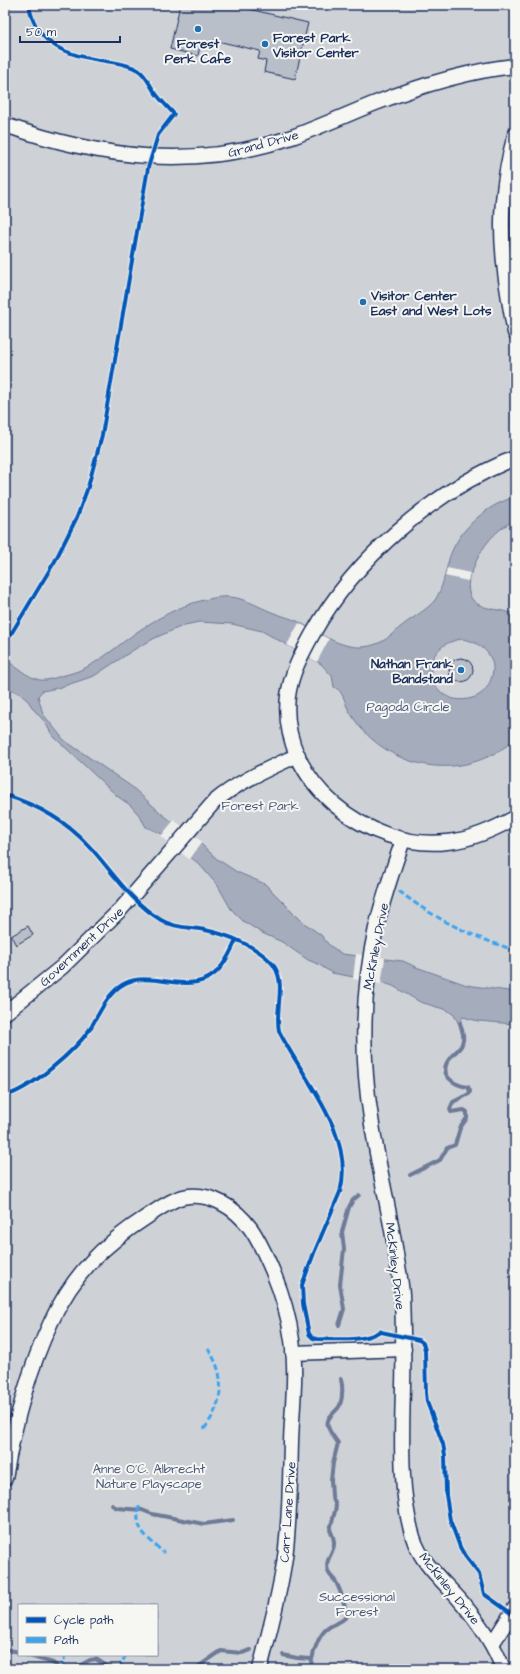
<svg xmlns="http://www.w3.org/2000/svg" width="520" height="1674" font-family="'Architects Daughter',sans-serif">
  <rect width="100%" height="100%" fill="#edeeec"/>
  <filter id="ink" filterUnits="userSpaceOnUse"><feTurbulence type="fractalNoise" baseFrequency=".025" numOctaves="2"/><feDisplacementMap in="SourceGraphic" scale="8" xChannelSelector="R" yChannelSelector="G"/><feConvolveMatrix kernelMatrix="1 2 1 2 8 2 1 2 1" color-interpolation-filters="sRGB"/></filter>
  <g filter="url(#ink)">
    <path fill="#ced2d7" stroke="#74809a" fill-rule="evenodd" d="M5,5H515V1669H5ZM19,1605H157V1655H19Z"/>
    <path fill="#a5acbc" stroke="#6e7a96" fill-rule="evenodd" d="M515,497V520C494,530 478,551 472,573H470C461,612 490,606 515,614V739C469,780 400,774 360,727C355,721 351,714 347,707C345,702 344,697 341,693C340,690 337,689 334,687L332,676L321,664L262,631L232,624L199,622L185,625L157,637L135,649L94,676L58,688L42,691L38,696L43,714L64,740L132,787L162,814L201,844L217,859L237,872L265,884L304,923L321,935L329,945L342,954L403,961L416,967L467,985L515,992V1024L478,1021L463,1017L461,1020V1028L454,1015L447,1010L420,1002L393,986L381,982L332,973L318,964L308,960L282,942L262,933L243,921L231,909L218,886L199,864L162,834L146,827L139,815L130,805L117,796L52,735L45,722L34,710L28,701L20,694L5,686V659C15,666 27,677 40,680C47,681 54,678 61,676C69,674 77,672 85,668C107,657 125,639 146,626C165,614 187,603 209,599C237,592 249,603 274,613C282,616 290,618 297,621C324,635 350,657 381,642C389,638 395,631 403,625C413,617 427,610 435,600C443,588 445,573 449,559C458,530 486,505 515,497ZM462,639C482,642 499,658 491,679C488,688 481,696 472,698C429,711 411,646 462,639Z"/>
    <g fill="#edeeec">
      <path d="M447,568L470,573L468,581L445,576Z"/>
      <path d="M299,623L329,639L317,662L287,645Z"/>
      <path d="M174,820L202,842L189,859L161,836Z"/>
      <path d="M356,954L385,958L381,984L353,979Z"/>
    </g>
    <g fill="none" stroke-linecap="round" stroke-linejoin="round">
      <g stroke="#6e7a96" stroke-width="4">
        <path d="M410,1175L440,1160L447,1148L455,1145L460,1128L467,1118V1112L464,1110L451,1112L450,1109L453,1102L469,1094L470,1091L468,1087C453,1085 437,1074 450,1058C453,1053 460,1050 462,1044C465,1036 462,1031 460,1023"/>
        <path d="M339,1325L344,1309L340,1285L344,1249L342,1232L349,1207L353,1200L359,1195"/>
        <path d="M112,1505L117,1508L142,1510L152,1514L204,1524L233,1520"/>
        <path d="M5,1649L19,1652"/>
        <path d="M26,1655L53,1663L60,1669"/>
        <path d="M283,1655L297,1658L311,1659"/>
        <path d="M50,1669H54"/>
        <path d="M73,1669L90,1660L96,1659L108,1667L124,1669"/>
        <path d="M195,1669L221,1651L242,1653L251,1650"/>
        <path d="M311,1669C311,1658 318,1634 328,1628C335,1623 341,1623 347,1616C345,1606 342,1594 337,1584C335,1579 329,1576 328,1571C323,1554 342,1552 330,1530L335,1511L336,1506L332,1496L331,1480L333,1463L338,1443C335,1438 329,1432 328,1426C325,1417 337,1412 340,1405C343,1396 343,1388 341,1379"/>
      </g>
    </g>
    <g fill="#b9bfc8" stroke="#1b2f5e">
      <path d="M180,5H232L308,23L295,79L264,72L266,61L258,59L260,51L213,40L211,48L200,46L198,56L170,49Z"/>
      <circle cx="461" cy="670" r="12"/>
      <path d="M28,926L33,935L16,945L11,936Z"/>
    </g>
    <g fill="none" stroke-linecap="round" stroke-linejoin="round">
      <g stroke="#1b2f5e" stroke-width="17">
        <g id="minor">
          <path d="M5,125C100,158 195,171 292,137C319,127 346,115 373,104C419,86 466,71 515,66"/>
          <path d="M515,135C509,156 505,179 503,201C499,244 507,291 515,333"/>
          <path d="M515,458C433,491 355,558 312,635C301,655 291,674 288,696C278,781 368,851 447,842C471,840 494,829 515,818"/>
          <path d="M403,840C393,869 383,898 376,928C362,991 361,1055 371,1118C378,1166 390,1212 397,1260C399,1271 401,1283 402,1294C403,1325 404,1355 403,1386C402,1433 399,1492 413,1537C421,1563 442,1580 459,1599C477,1620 494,1643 503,1669"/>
          <path d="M5,1013L62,967L121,909L214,802C239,781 268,769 298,755"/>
          <path d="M293,1353L404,1349"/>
          <path d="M5,1478C14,1425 28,1371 51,1322C74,1273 103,1245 148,1216C159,1209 170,1200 183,1197C210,1191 236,1208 251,1229C260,1242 267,1258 273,1272C282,1294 289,1317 292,1340C297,1374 292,1409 291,1442C290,1480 290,1519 285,1557C280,1595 269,1632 260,1669"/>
          <path d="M492,1644L515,1608"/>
        </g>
      </g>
      <use href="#minor" stroke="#f6f6f2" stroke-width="14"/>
      <g stroke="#3da3ed" stroke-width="3" stroke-dasharray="6 3" stroke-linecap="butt">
        <path d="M399,891C433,918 474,938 515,950"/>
        <path d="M204,1429C223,1404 227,1376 208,1349"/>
        <path d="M139,1506C139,1511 137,1515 138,1519C138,1533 155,1544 164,1553"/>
        <path d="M62,1669L65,1655"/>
        <path d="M121,1669V1664L126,1655"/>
      </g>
      <g stroke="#f6f6f2" stroke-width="6">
        <g id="cycleway">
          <path d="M5,644L55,561L77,517L88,487L102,435L148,168L158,135L174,114C168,107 160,100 154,91C149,84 146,75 138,70C129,64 117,63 106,61C70,56 36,47 29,5"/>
          <path d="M5,795C38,805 66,821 89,846C112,871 131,902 161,920C174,928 190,927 205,930C226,934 254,945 270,961C289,980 274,1008 279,1031C302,1078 356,1135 340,1192L314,1253L302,1285L303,1304L309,1334L313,1338L317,1339C335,1339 366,1342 380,1331L381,1332L419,1340L423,1343L425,1350L426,1393L427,1402L443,1444L445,1455L446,1495L450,1520L460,1547L465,1556L479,1574L484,1594L515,1616"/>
          <path d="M5,1096C32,1088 74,1052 90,1029C99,1014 107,994 122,985C132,978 145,979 157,980C202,987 217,984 236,940"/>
        </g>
      </g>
      <use href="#cycleway" stroke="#0057b8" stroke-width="4"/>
    </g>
  </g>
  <g fill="#1f6fb2" stroke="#f6f6f2" stroke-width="1.5">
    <circle cx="198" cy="29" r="4"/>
    <circle cx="265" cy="44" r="4"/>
    <circle cx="363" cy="302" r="4"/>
    <circle cx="461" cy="670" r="4"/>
  </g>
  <g text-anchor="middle" stroke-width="4" stroke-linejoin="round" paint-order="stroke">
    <g font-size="13" font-weight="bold" fill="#1b2f5e" stroke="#f6f6f2" text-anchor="start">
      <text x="273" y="42">Forest Park<tspan x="273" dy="15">Visitor Center</tspan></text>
      <text x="198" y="48" text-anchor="middle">Forest<tspan x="198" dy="15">Perk Cafe</tspan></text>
      <text x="371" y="300">Visitor Center<tspan x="371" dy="15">East and West Lots</tspan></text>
      <text x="453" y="668" text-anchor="end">Nathan Frank<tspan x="453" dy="15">Bandstand</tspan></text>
    </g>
    <g font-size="13" fill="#1b2f5e" stroke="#f6f6f2">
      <text transform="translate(263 143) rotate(-15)" y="5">Grand Drive</text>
      <text transform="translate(81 946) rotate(-43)" y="5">Government Drive</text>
      <text transform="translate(375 946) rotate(-79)" y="5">McKinley Drive</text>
      <text transform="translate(396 1266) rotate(83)" y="5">McKinley Drive</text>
      <text transform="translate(287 1512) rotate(-86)" y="5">Carr Lane Drive</text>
      <text transform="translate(450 1588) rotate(51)" y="5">McKinley Drive</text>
    </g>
    <g font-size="13" fill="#48587c" stroke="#f6f6f2">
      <text x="408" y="711">Pagoda Circle</text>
      <text x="260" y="810">Forest Park</text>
      <text x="149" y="1473">Anne O’C. Albrecht<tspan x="149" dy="15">Nature Playscape</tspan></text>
      <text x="357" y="1601">Successional<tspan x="357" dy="15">Forest</tspan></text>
    </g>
  </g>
  <rect width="520" height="1674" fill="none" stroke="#f6f6f2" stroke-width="20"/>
  <rect x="10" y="10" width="500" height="1654" fill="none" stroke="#1b2f5e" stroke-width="1.5" filter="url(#ink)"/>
  <rect x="18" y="1604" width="140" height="52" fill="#f6f6f2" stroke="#9ea6b7"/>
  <rect x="26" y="1617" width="20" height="6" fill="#0057b8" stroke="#9ea6b7"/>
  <text x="54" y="1624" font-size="12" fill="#1b2f5e">Cycle path</text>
  <rect x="26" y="1637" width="20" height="6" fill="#3da3ed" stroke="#9ea6b7"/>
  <text x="54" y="1644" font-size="12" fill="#1b2f5e">Path</text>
  <path d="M20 36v6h100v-6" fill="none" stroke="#1b2f5e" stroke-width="2"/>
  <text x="26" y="36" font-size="12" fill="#1b2f5e" stroke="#f6f6f2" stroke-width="3" paint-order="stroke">50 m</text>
</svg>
